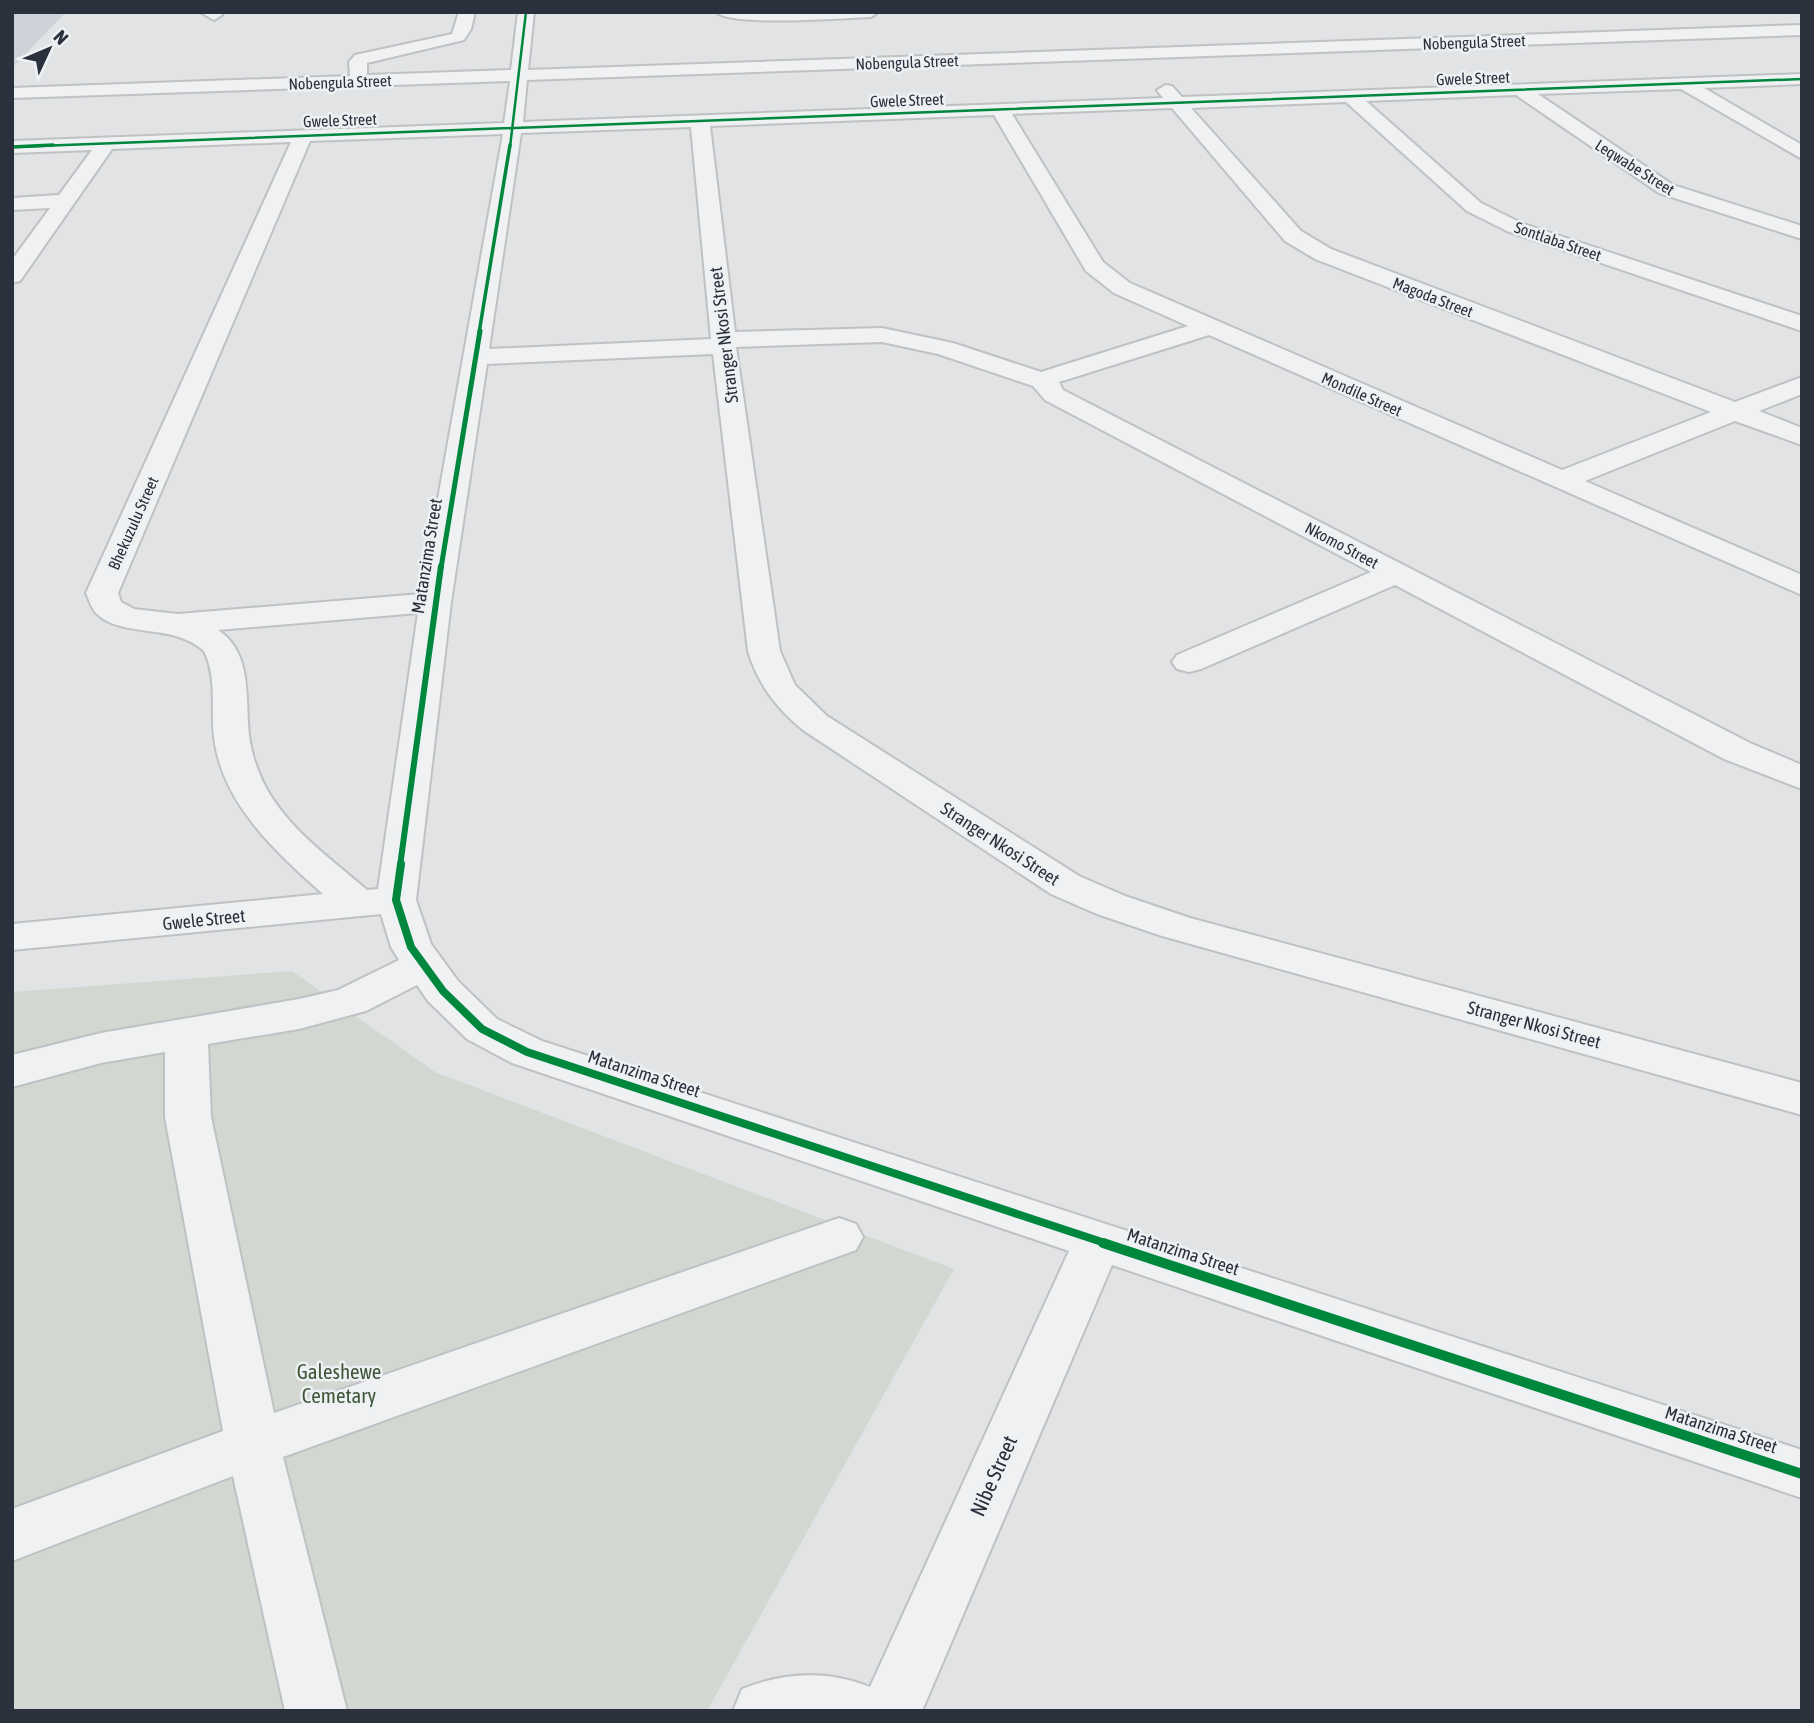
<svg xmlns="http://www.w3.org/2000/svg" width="1814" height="1723" font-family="'Asap Condensed',sans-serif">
  <rect width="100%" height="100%" fill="#e1e3e5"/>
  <path fill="#cfd2d8" d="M12,12H66L12,68Z"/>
  <path fill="#d2d8d1" d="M292,971L435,1072L954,1269L707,1711H12V992Z"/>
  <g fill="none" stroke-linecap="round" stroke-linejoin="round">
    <g stroke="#bfc1c3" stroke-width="4">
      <g id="minor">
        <path d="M200,12H220L222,15L214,20Z"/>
        <path d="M459,12H475L471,29L464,40L367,63V75L511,70L518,12H534L528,70L1802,25V35L527,80L523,122L1163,98L1157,90L1166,85L1172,86L1182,97L1802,74V84L1704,88L1802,145V159L1681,89L1538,94L1673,185L1802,226V239L1659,193L1516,95L1366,101L1481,203L1521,223L1802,316V331L1507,231L1467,211L1346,102L1191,108L1301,231L1331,249L1735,402L1802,377V394L1759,411L1802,428V445L1735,421L1585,481L1802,575V595L1209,335L1059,382L1063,390L1750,743L1802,765V789L1724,759L1395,585L1201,669L1189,672L1177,669L1172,662L1177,655L1371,572L1045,400L1033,386L938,354L882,342L736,347L780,651L795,685L827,716L1079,876L1125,896L1190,918L1802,1083V1115L1162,936L1097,914L1051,894L803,730C776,708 758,684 748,651L713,354L487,364L451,602L416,900L431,944L458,981L497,1019L542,1041L1802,1450V1498L1112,1265L922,1711H733L742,1689C784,1672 828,1670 870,1687L1069,1251L512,1063L467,1039L428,1001L417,985L366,1011L299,1029L208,1044L211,1117L274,1413L839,1218L856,1224L863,1237L856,1250L283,1457L347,1711H285L233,1476L12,1561V1509L223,1431L165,1117V1052L101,1063L12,1087V1055L101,1033L299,999L338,990L399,960L391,947L381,914L12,950V924L323,894C276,852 222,804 214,737C211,709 217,677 204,651C172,622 122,639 96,613C91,608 89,599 86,593L291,142L112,149L20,281L12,283V260L50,208L12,210V198L59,195L92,150L12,153V141L504,123L510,81L12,98V88L350,76L349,62L355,55L452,34ZM1172,108L1285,241L1315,259L1711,412L1562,470L1130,283L1103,262L1012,114ZM994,115L1086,271L1114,293L1188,326L1041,372L953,343L882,328L735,332L710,126ZM691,127L711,339L489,349L521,133ZM503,134L421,594L178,614L134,609L121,602L118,593L310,141ZM418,613L378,889L367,890C331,859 288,829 265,786C257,770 251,752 249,735C245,699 253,653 218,630Z"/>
        <path d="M716,12H878L871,17C843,18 732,27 716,12Z"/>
      </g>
    </g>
    <use href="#minor" fill="#eff1f2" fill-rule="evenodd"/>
    <g stroke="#eef1f4" stroke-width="4.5">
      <g id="cycleway-far5">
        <path d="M12,147L1802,79"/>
        <path d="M510,147L526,12"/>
      </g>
    </g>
    <g stroke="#eef1f4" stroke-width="6">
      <g id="cycleway-far4">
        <path d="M12,147L53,145"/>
        <path d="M479,333L510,145"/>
      </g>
    </g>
    <g stroke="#eef1f4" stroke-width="9">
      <path id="cycleway-far3" d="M441,568L480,331"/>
    </g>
    <g stroke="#eef1f4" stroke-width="10">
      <path id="cycleway-far2" d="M400,866L441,566"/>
    </g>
    <g stroke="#eef1f4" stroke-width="12">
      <path id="cycleway-far1" d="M401,864L396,900L411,947L443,991L482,1029L527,1052L1108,1244"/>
    </g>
    <g stroke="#eef1f4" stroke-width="14">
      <path id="cycleway" d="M1103,1243L1802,1474"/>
    </g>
    <use href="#cycleway-far5" stroke="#00873e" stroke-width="2.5"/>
    <use href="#cycleway-far4" stroke="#00873e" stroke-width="3.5"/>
    <use href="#cycleway-far3" stroke="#00873e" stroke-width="5"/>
    <use href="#cycleway-far2" stroke="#00873e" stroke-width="6"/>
    <use href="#cycleway-far1" stroke="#00873e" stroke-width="8"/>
    <use href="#cycleway" stroke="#00873e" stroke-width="10"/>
  </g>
  <g text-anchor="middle" stroke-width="5" stroke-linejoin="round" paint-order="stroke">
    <g font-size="16" fill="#2a313c" stroke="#eef1f4">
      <text transform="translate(1474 42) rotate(-2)" y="6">Nobengula Street</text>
      <text transform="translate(907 62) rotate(-2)" y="6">Nobengula Street</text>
      <text transform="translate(1473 78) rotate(-2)" y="6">Gwele Street</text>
      <text transform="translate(340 82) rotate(-2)" y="6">Nobengula Street</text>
      <text transform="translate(907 100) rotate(-2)" y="6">Gwele Street</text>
      <text transform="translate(340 120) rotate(-2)" y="6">Gwele Street</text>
      <text transform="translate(1635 167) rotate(32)" y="6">Leqwabe Street</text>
      <text transform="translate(1558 241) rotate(19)" y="6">Sontlaba Street</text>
      <text transform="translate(1433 297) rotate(21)" y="6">Magoda Street</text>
      <text transform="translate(1362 394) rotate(24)" y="6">Mondile Street</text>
      <text transform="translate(133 523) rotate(-66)" y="6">Bhekuzulu Street</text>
      <text transform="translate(1342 545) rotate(28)" y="6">Nkomo Street</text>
    </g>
    <g font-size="18" fill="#2a313c" stroke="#eef1f4">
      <text transform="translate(724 335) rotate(-97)" y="6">Stranger Nkosi Street</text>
      <text transform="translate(427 556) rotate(-81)" y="6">Matanzima Street</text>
      <text transform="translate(1000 844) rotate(33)" y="6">Stranger Nkosi Street</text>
      <text transform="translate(204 920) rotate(-6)" y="6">Gwele Street</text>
      <text transform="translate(1534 1025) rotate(15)" y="6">Stranger Nkosi Street</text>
      <text transform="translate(644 1074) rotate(18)" y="6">Matanzima Street</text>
      <text transform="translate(1183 1252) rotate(18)" y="6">Matanzima Street</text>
      <text transform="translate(1721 1430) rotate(18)" y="6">Matanzima Street</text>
    </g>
    <g font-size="21" fill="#3f5639" stroke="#eef1f4">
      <text x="339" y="1379">Galeshewe<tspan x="339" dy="24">Cemetary</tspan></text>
    </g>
    <g font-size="21" fill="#2a313c" stroke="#eef1f4">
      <text transform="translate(994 1476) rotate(-66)" y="7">Nibe Street</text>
    </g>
  </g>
  <rect width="1814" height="1723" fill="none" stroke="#2a313c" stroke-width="28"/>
  <g transform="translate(49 49) rotate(46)" stroke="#eef1f4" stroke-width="5" paint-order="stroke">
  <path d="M0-5L12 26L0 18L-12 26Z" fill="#2a313c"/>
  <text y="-10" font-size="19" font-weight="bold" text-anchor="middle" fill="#2a313c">N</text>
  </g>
</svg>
